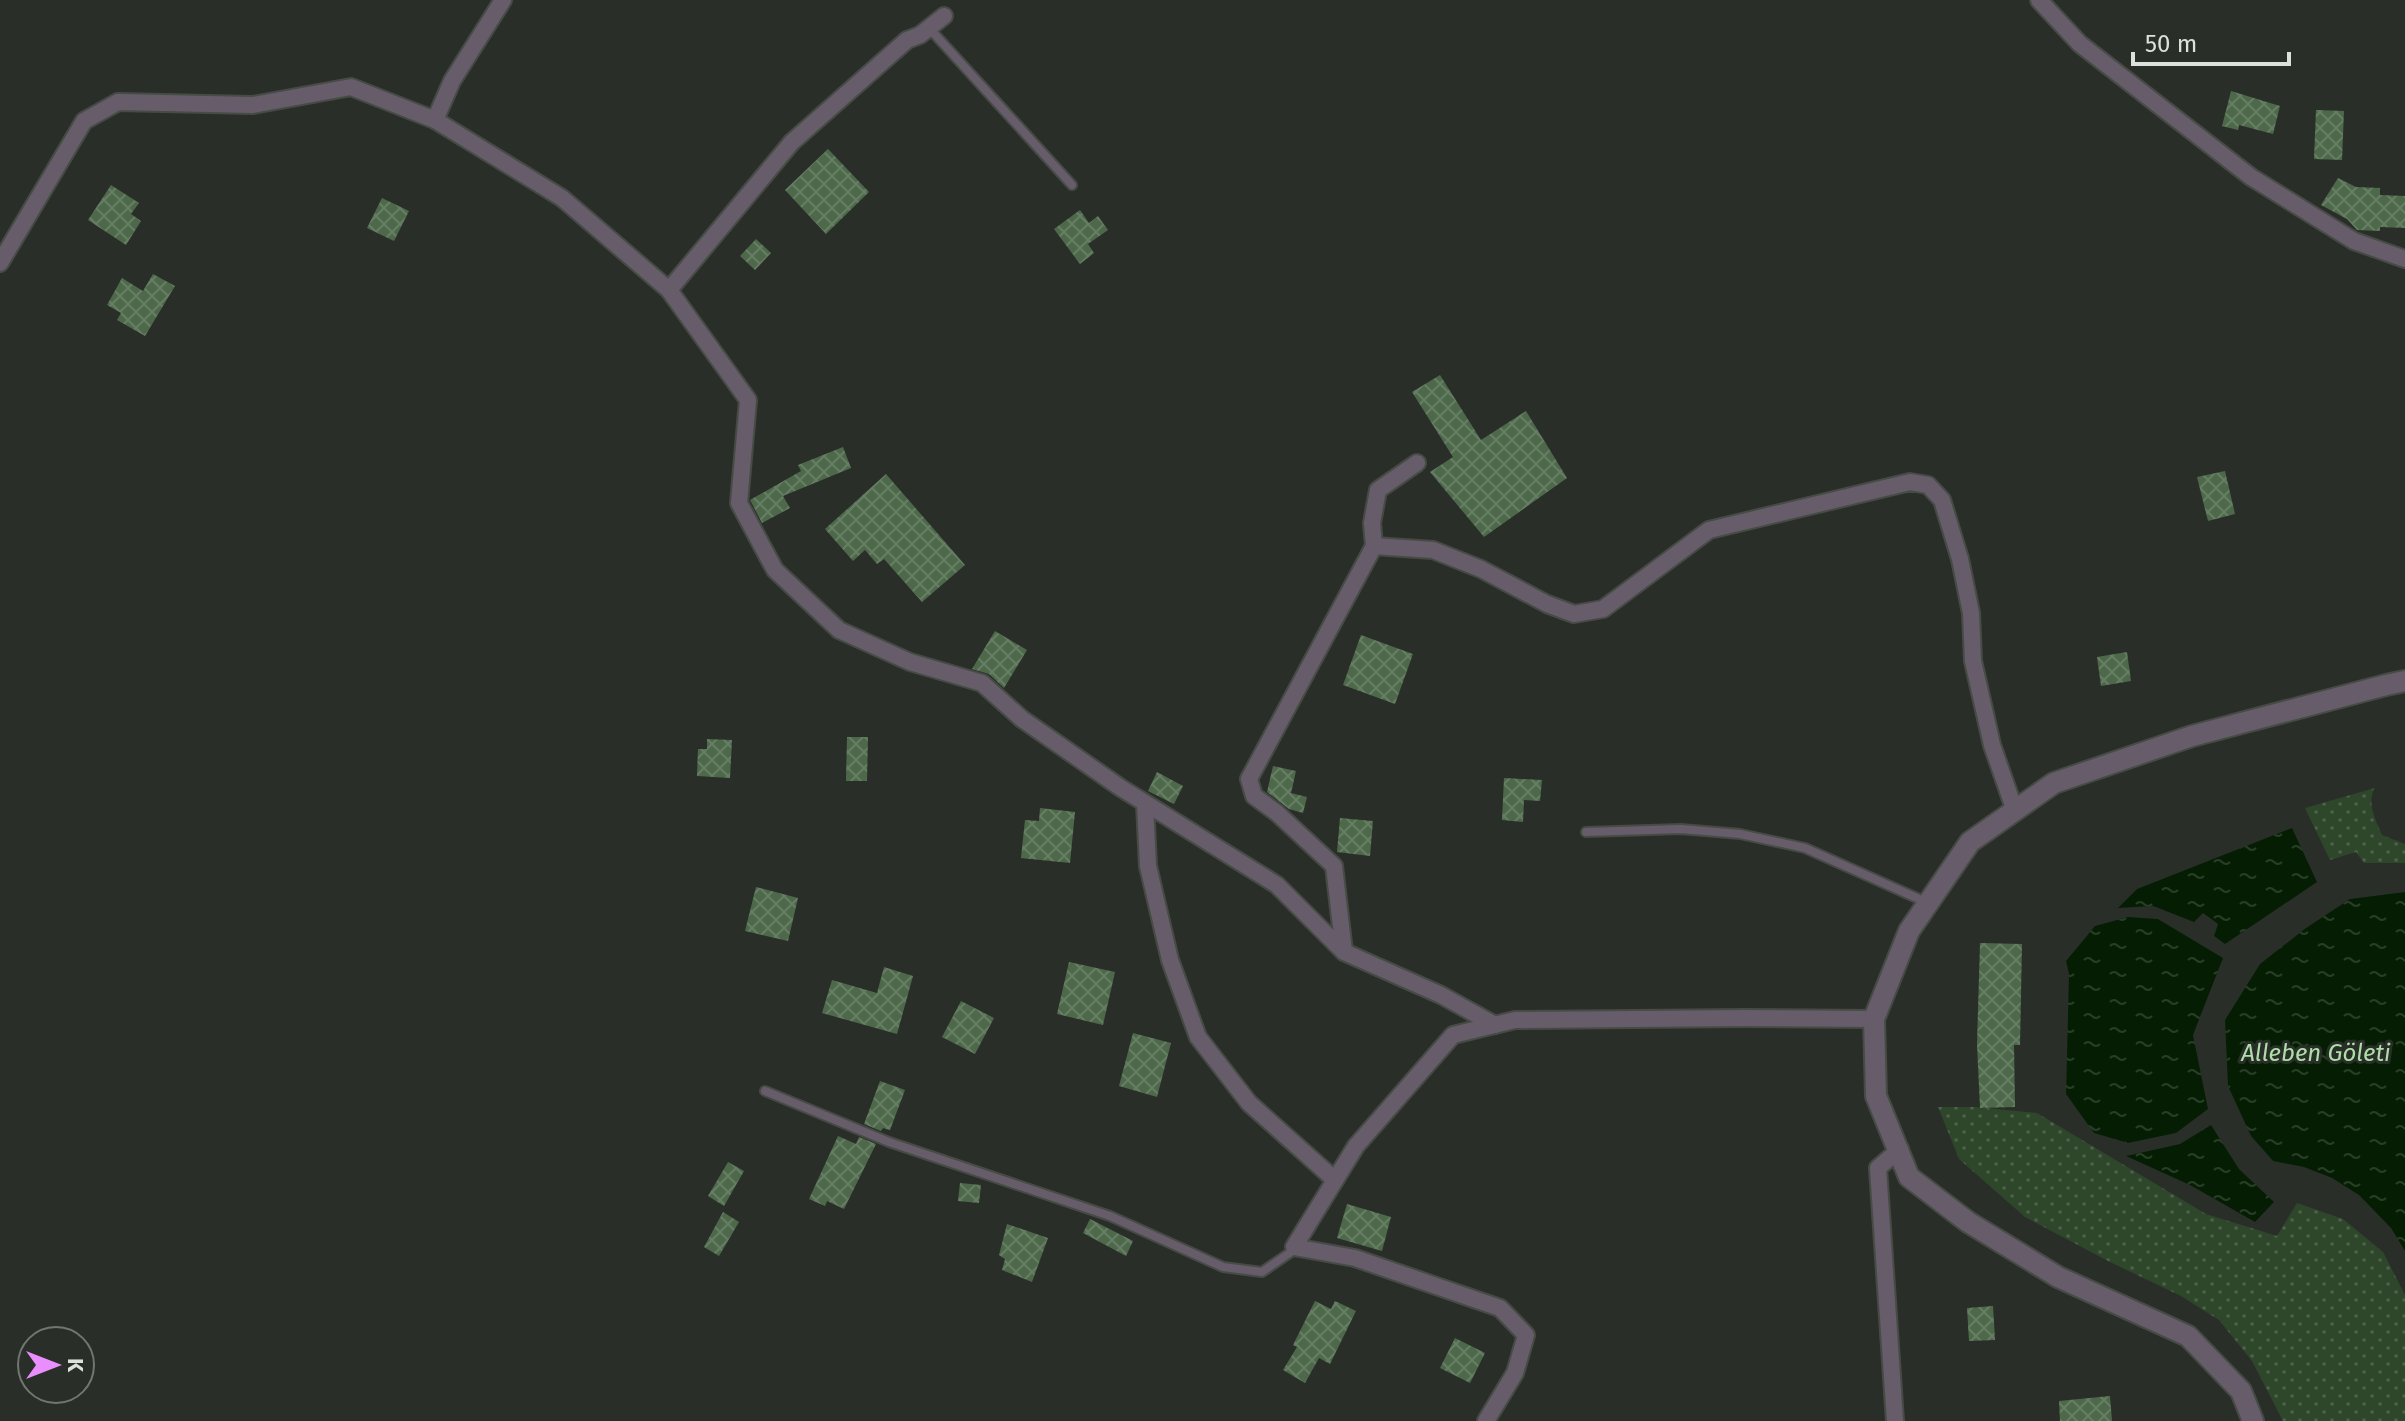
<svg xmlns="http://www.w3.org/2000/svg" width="2405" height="1421" font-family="'Fira Sans',sans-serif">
  <defs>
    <pattern id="grass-dots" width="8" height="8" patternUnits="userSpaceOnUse" patternTransform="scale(2)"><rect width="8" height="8" fill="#2e472b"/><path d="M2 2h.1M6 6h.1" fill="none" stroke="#4c6149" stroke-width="1.8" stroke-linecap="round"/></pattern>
    <pattern id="water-ripples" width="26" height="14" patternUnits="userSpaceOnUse" patternTransform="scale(2)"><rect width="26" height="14" fill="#051e03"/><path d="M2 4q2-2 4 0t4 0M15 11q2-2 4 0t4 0" fill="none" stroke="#293e27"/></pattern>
    <pattern id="building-cross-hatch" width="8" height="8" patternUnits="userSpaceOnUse" patternTransform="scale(2)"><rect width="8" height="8" fill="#4d694a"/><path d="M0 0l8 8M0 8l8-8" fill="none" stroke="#667e64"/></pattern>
  </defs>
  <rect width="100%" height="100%" fill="#292f28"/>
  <g fill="url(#grass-dots)">
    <path d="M2375,788C2366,802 2376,821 2382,835L2405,844V863H2364L2356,852L2330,860L2305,808Z"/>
    <path d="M1938,1107H1976L2037,1113L2206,1214L2277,1236L2297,1203L2343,1219L2383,1252L2405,1295V1421H2283L2252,1361L2219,1320L2181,1296L2110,1262L2025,1217L1959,1159Z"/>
  </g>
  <g fill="url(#water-ripples)">
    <path d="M2292,828L2317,882L2225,944L2214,936L2218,924L2203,913L2194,922L2153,906L2118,908L2137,889Z"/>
    <path d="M2405,892V1251L2391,1228L2359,1195L2332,1178L2304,1167L2273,1161L2251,1136L2228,1086L2225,1020L2260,964L2306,928L2350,899Z"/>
    <path d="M2128,917L2158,919L2223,958L2193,1035L2208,1109L2176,1133L2128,1143L2094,1133L2066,1094L2069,974L2066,961L2095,926Z"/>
    <path d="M2211,1125L2239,1169L2274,1202L2255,1222L2190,1185L2126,1156L2180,1144Z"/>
  </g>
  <g fill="url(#building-cross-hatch)">
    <path d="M2231,91L2280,106L2273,134L2239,125L2238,130L2222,126Z"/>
    <path d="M2316,110L2344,111L2342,160L2314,159Z"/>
    <path d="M828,149L869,192L826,234L785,190Z"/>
    <path d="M2338,178L2356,187L2380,188V195L2405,196V228L2380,227V231L2357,230L2347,219L2321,205Z"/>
    <path d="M111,185L139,203L131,214L141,221L126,245L88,220Z"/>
    <path d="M382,198L409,211L394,241L367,228Z"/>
    <path d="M1080,210L1089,223L1098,216L1108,230L1088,244L1094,253L1080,264L1054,229Z"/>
    <path d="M756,239L771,253L755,270L740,256Z"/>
    <path d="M153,274L175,286L145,336L117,320L121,313L107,305L122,278L143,291Z"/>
    <path d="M1440,375L1481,440L1526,411L1567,478L1484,537L1430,472L1453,457L1412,392Z"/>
    <path d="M843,447L851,468L783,496L790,508L762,523L750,500L801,471L798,465Z"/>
    <path d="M2225,471L2235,514L2208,521L2197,477Z"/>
    <path d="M886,474L965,565L922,602L884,559L877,564L865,550L853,561L825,529Z"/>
    <path d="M995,631L1027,650L1004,688L989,674L972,669Z"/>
    <path d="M1361,635L1413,654L1395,704L1343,685Z"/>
    <path d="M2127,652L2131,681L2101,686L2097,657Z"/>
    <path d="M847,737H868L867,781H846Z"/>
    <path d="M707,739L732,740L730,778L697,776L698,749H707Z"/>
    <path d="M1273,766L1296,771L1291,793L1307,797L1303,813L1289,809L1267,792Z"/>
    <path d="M1157,772L1183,786L1174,804L1148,791Z"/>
    <path d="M1504,778L1542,780L1540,801L1524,800L1523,822L1502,820Z"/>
    <path d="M1040,808L1075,812L1070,863L1021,858L1025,820L1039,821Z"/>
    <path d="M1340,818L1373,821L1370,856L1337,852Z"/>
    <path d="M756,887L798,898L788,941L745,931Z"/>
    <path d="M1980,943L2022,944L2020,1045H2014L2015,1107L1980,1108L1977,1044Z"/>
    <path d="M1069,962L1115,972L1103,1025L1057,1014Z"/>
    <path d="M884,967L913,976L897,1034L822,1013L832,980L877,993Z"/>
    <path d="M961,1001L994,1018L975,1054L942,1037Z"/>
    <path d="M1133,1033L1171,1043L1157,1097L1119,1086Z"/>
    <path d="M880,1081L905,1090L890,1130L883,1128L881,1131L864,1124Z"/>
    <path d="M838,1136L856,1144L859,1137L876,1144L844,1209L827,1201L825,1206L809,1199Z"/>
    <path d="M728,1162L744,1171L724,1206L708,1196Z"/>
    <path d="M960,1183L981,1185L979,1203L958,1201Z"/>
    <path d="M1347,1204L1391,1217L1382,1251L1337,1238Z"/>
    <path d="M723,1212L739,1222L719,1256L704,1247Z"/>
    <path d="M1090,1219L1133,1241L1126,1256L1083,1233Z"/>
    <path d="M1007,1224L1048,1238L1032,1282L1002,1270L1005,1259L999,1255Z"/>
    <path d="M1315,1301L1331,1309L1335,1301L1356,1311L1330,1364L1319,1358L1305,1383L1283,1370L1297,1347L1293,1345Z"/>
    <path d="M1993,1306L1995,1340L1969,1341L1967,1308Z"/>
    <path d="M1455,1338L1485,1353L1470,1383L1440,1368Z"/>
    <path d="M2110,1396L2112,1421H2060L2059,1401Z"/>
  </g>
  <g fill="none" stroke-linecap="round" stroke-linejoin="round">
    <g stroke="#464b45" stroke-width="12">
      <g id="service">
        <path d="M929,28L1072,185"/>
        <path d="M1586,832L1681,829L1740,834L1805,848L1928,903"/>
        <path d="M765,1091L889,1142L1110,1216L1223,1267L1262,1272L1291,1252L1294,1247"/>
      </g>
    </g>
    <g stroke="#464b45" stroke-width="20">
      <g id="minor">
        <path d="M503,0L452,81L435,120L562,198L669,290L748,400L739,503L775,570L839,630L910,662L982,683L1022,719L1121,788L1277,885L1344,952L1441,995L1495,1025"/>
        <path d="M2039,0L2080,44L2251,177L2354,241L2405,259"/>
        <path d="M0,263L84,121L118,102L253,105L351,87L435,120"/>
        <path d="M669,290L792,142L907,40L920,35L944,16"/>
        <path d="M1374,546L1433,550L1481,569L1547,604L1574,614L1603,609L1709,530L1910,482L1928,485L1942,500L1960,559L1971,613L1973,661L1992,745L2015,811"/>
        <path d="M1145,804L1148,866L1170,960L1198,1037L1249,1103L1335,1180"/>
        <path d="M1344,952L1334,866L1277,813L1254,796L1249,779L1374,546L1372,523L1378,490L1417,463"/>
        <path d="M1486,1421L1515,1373L1526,1335L1500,1308L1355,1258L1294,1247L1356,1146L1453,1035L1515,1020L1745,1018L1874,1019"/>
        <path d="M1895,1421L1878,1168L1900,1149"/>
      </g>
    </g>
    <g stroke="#464b45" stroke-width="24">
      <path id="tertiary" d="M2253,1421L2241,1391L2188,1336L2058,1277L1968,1222L1909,1177L1876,1096L1874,1019L1909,931L1970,842L2054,783L2192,736L2386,685L2405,681"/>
    </g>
    <use href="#service" stroke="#675c6a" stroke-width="8"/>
    <use href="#minor" stroke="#675c6a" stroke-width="16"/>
    <use href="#tertiary" stroke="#675c6a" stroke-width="20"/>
  </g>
  <g text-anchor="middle" stroke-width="6" stroke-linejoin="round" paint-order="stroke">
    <g font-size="24" font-style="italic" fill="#afdfa8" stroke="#292f28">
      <text x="2316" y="1061">Alleben Göleti</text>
    </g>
  </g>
  <g transform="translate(56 1365) rotate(90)"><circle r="38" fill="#292f28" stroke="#717670" stroke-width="2"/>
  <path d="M0-6L14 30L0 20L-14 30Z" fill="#ea8dfd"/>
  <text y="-12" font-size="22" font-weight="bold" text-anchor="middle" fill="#dde1dd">K</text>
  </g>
  <path d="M2133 52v12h156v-12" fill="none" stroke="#dde1dd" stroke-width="4"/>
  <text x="2145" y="52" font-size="24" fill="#dde1dd" stroke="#292f28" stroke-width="6" paint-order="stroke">50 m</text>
</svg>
